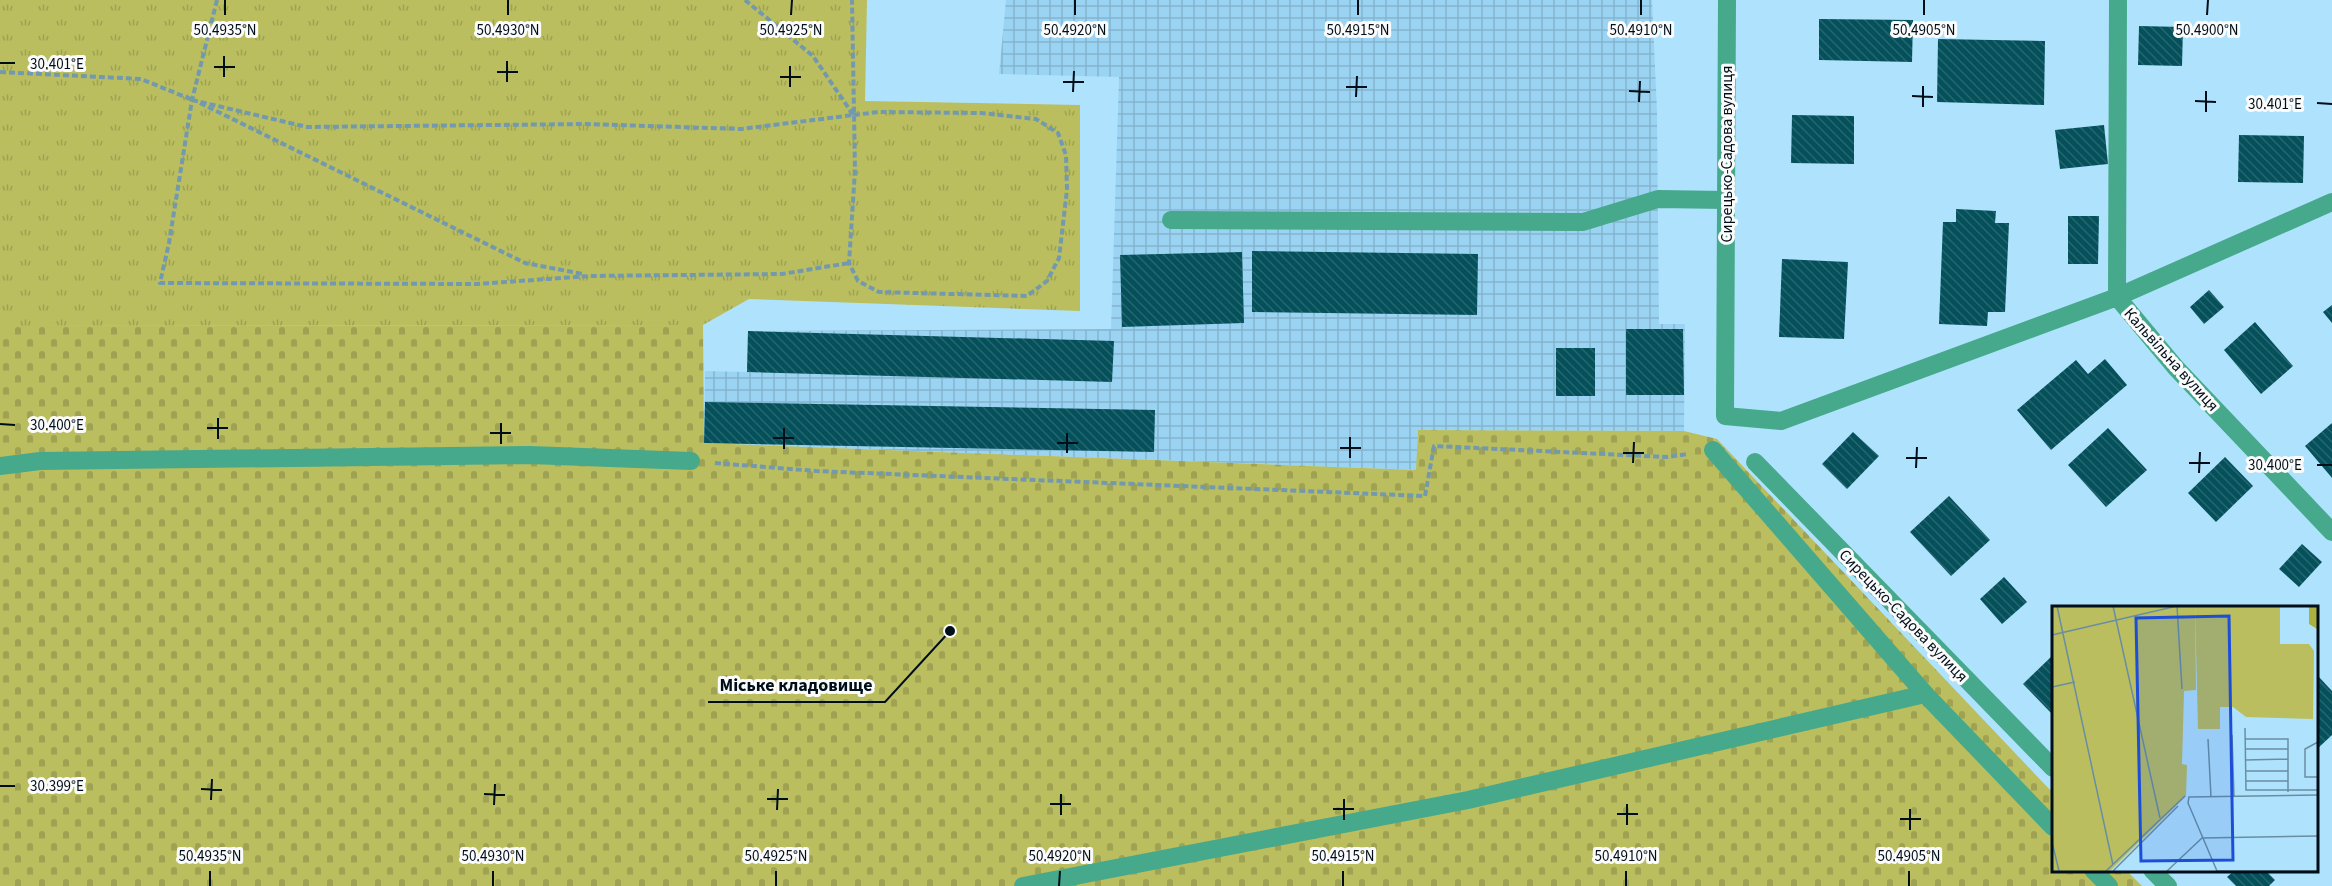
<svg xmlns="http://www.w3.org/2000/svg" width="2332" height="886" font-family="'Source Sans 3',sans-serif">
  <defs>
    <pattern id="industrial-grid" width="8" height="8" patternUnits="userSpaceOnUse" patternTransform="scale(1.5)"><rect width="8" height="8" fill="#9bd4f2"/><path d="M0 4h8M4 0v8" fill="none" stroke="#84b5cf"/></pattern>
    <pattern id="grass-tufts" width="24" height="20" patternUnits="userSpaceOnUse" patternTransform="scale(1.5)"><rect width="24" height="20" fill="#babe5f"/><path d="M3 7l-1-3M5 7V3M7 7l1-3M15 17l-1-3M17 17v-4M19 17l1-3" fill="none" stroke="#9ea252"/></pattern>
    <pattern id="cemetery-stones" width="16" height="16" patternUnits="userSpaceOnUse" patternTransform="scale(1.5)"><rect width="16" height="16" fill="#babe5f"/><path d="M2 7V4a2 2 0 0 1 4 0v3zM10 15v-3a2 2 0 0 1 4 0v3z" fill="#9ea252"/></pattern>
    <pattern id="building-back-hatch" width="6" height="6" patternUnits="userSpaceOnUse" patternTransform="scale(1.5)"><rect width="6" height="6" fill="#04515b"/><path d="M-1 5l2 2M0 0l6 6M5-1l2 2" fill="none" stroke="#27656e"/></pattern>
  </defs>
  <rect width="100%" height="100%" fill="#afe3fd"/>
  <path fill="url(#industrial-grid)" d="M1006,0H1652L1657,111L1659,324H1685L1684,431L1418,430L1417,470L704,443L705,371L747,372L748,331L1111,329L1119,77L999,74Z"/>
  <path fill="url(#grass-tufts)" d="M0,0H867L865,101L1080,105V311L749,299L703,325L0,326Z"/>
  <path fill="url(#cemetery-stones)" d="M703,325L704,443L1416,470L1418,430L1684,431L1717,439L2053,793V870H2126L2142,886H0V326Z"/>
  <g fill="url(#building-back-hatch)">
    <path d="M1819,19L1913,20L1912,62L1819,60Z"/>
    <path d="M2139,26L2183,27L2182,66L2138,65Z"/>
    <path d="M1938,39L2045,41L2044,105L1937,102Z"/>
    <path d="M1792,115L1854,116V164L1791,163Z"/>
    <path d="M2104,125L2108,164L2060,169L2055,130Z"/>
    <path d="M2239,135L2304,136L2303,183L2238,182Z"/>
    <path d="M1956,209L1996,211L1995,223H2009L2005,312H1988L1987,326L1939,324L1943,222H1956Z"/>
    <path d="M2068,216H2099L2098,264H2068Z"/>
    <path d="M1252,251L1478,254L1477,315L1252,312Z"/>
    <path d="M1242,252L1244,323L1122,327L1120,255Z"/>
    <path d="M1782,259L1848,262L1844,339L1779,337Z"/>
    <path d="M2209,290L2224,307L2204,324L2190,307Z"/>
    <path d="M2332,305V323L2323,312Z"/>
    <path d="M2255,322L2293,366L2261,394L2224,350Z"/>
    <path d="M1626,329H1683L1684,395H1626Z"/>
    <path d="M748,331L1114,341L1112,382L747,372Z"/>
    <rect x="1556" y="348" width="39" height="48"/>
    <path d="M2105,359L2127,385L2051,450L2017,410L2076,360L2088,374Z"/>
    <path d="M705,402L1155,410L1154,452L704,443Z"/>
    <path d="M2332,423V478L2305,446Z"/>
    <path d="M2108,428L2147,470L2106,507L2068,465Z"/>
    <path d="M1853,432L1879,456L1847,489L1822,464Z"/>
    <path d="M2225,457L2253,486L2216,522L2188,493Z"/>
    <path d="M1949,496L1990,540L1951,576L1910,532Z"/>
    <path d="M2302,544L2322,562L2299,587L2279,569Z"/>
    <path d="M2004,577L2027,602L2002,624L1980,599Z"/>
    <path d="M2053,655V715L2023,684Z"/>
    <path d="M2318,676L2332,691V735L2316,750V678Z"/>
    <path d="M2235,870H2265L2275,880L2269,886H2236L2227,877Z"/>
  </g>
  <g fill="none" stroke-linecap="round" stroke-linejoin="round">
    <g stroke="#7399ae" stroke-width="4" stroke-dasharray="6 3" stroke-linecap="butt">
      <path d="M217,0L192,100L169,243L160,283L477,284L590,276L782,274L849,263"/>
      <path d="M745,0L813,56L854,116"/>
      <path d="M0,72L141,79L193,100"/>
      <path d="M192,100L307,127L586,124L741,129L878,112L981,113L1036,119L1058,133L1066,155L1067,190L1059,258L1047,281L1027,296L879,292L858,281L849,263L855,170L852,0"/>
      <path d="M200,103L525,263L583,274"/>
      <path d="M715,463L816,471L1425,496L1434,446L1667,457L1688,454"/>
    </g>
    <g stroke="#46a98c" stroke-width="18">
      <path d="M1727,0L1725,416L1781,421L2117,297L2332,202"/>
      <path d="M2118,0L2117,297L2176,368L2332,532"/>
      <path d="M1171,220L1583,222L1658,199L1726,200"/>
      <path d="M1713,450L1925,694L2053,827"/>
      <path d="M1755,462L2053,768"/>
      <path d="M0,466L40,461L530,455L691,461"/>
      <path d="M2093,870L2109,886"/>
      <path d="M2152,870L2168,886"/>
      <path d="M1023,886L1468,800L1925,694"/>
    </g>
  </g>
  <path fill="none" stroke="#000e19" stroke-width="2" d="M225,15V0M508,15V0M791,15L792,0M1075,15V0M1358,15V0M1641,15V0M1924,15V0M2207,15L2208,0M0,63H15M214,67H235M497,72H518M224,77V56M780,77H801M507,82V61M1063,82H1084M790,87V66M1346,87H1367M1629,91L1650,92M1073,92L1074,71M1912,96L1933,97M1356,97L1357,76M2195,101L2216,102M1639,102L1640,81M2317,103L2332,104M1923,107V86M2206,112V91M0,424L15,425M207,428H228M490,433H511M773,438H794M218,439V418M1057,443H1078M501,444V423M1340,448H1361M784,449V428M1067,453V433M1623,453H1644M1350,458V437M1906,458H1927M1633,463L1634,442M2189,463H2210M2317,465H2332M1916,468L1917,447M2199,473L2200,452M0,786H15M201,789L222,790M484,794L505,795M767,799H788M211,800L212,779M1050,804H1071M494,805L495,784M1333,809H1354M777,810L778,789M1617,814H1638M1061,815V794M1900,819H1921M1344,820V799M1627,825V804M1910,830V809M210,886V871M493,886V871M776,886V871M1059,886L1060,871M1343,886V871M1626,886V871M1909,886V871"/>
  <g text-anchor="middle" stroke-width="6" stroke-linejoin="round" paint-order="stroke">
    <g font-size="16" fill="#000e19" stroke="#fbfbfb">
      <text transform="translate(1726 154) rotate(-90)" y="6">Сирецько-Садова вулиця</text>
      <text transform="translate(2172 359) rotate(48)" y="6">Кальвільна вулиця</text>
      <text transform="translate(1904 615) rotate(46)" y="6">Сирецько-Садова вулиця</text>
    </g>
  </g>
  <g transform="translate(2052 606)">
    <rect width="266" height="266" fill="#afe3fd"/>
    <path d="M143,0H228V38H257L262,45L261,113L194,111L181,101H168V123H146Z" fill="#babe5f"/>
    <path d="M257,0H265V23L257,18Z" fill="#adb03e"/>
    <path d="M0,0H143L144,84L132,85L130,158L135,159L134,190L58,265H0Z" fill="#babe5f"/>
    <path fill="none" stroke="#698ea2" stroke-width="1.5" d="M5,0L61,259M61,0L108,212M125,0L130,83M0,29L125,0M0,81L23,76M193,122L194,184H266M180,129L182,190M156,133L159,191M193,133H236V186M266,136L253,143V171H266M193,143H236M193,154L236,153M194,165H236M194,175H236M266,189L137,191L136,197L165,265H266M0,236L7,265M54,265L133,190M61,265L126,200M115,265L150,232L266,230"/>
    <path fill="#1d4ed8" fill-opacity="0.15" stroke="#1d4ed8" stroke-width="3" d="M177,10L181,254L89,255L84,12Z"/>
    <rect width="266" height="266" fill="none" stroke="#000e19" stroke-width="3"/>
  </g>
  <g font-size="15" text-anchor="middle" fill="#000e19" stroke="#fbfbfb" stroke-width="6" stroke-linejoin="round" paint-order="stroke">
    <text x="225" y="35">50.4935°N</text>
    <text x="508" y="35">50.4930°N</text>
    <text x="791" y="35">50.4925°N</text>
    <text x="1075" y="35">50.4920°N</text>
    <text x="1358" y="35">50.4915°N</text>
    <text x="1641" y="35">50.4910°N</text>
    <text x="1924" y="35">50.4905°N</text>
    <text x="2207" y="35">50.4900°N</text>
    <text x="57" y="69">30.401°E</text>
    <text x="2275" y="109">30.401°E</text>
    <text x="57" y="430">30.400°E</text>
    <text x="2275" y="470">30.400°E</text>
    <text x="57" y="791">30.399°E</text>
    <text x="210" y="861">50.4935°N</text>
    <text x="493" y="861">50.4930°N</text>
    <text x="776" y="861">50.4925°N</text>
    <text x="1060" y="861">50.4920°N</text>
    <text x="1343" y="861">50.4915°N</text>
    <text x="1626" y="861">50.4910°N</text>
    <text x="1909" y="861">50.4905°N</text>
  </g>
  <path fill="none" stroke="#000e19" stroke-width="2" d="M950 631L885 702H708"/>
  <circle fill="#000e19" stroke="#fbfbfb" stroke-width="2" cx="950" cy="631" r="6"/>
  <g font-size="18" text-anchor="middle" font-weight="bold" fill="#000e19" stroke="#fbfbfb" stroke-width="6" stroke-linejoin="round" paint-order="stroke">
    <text x="796" y="691">Міське кладовище</text>
  </g>
</svg>
